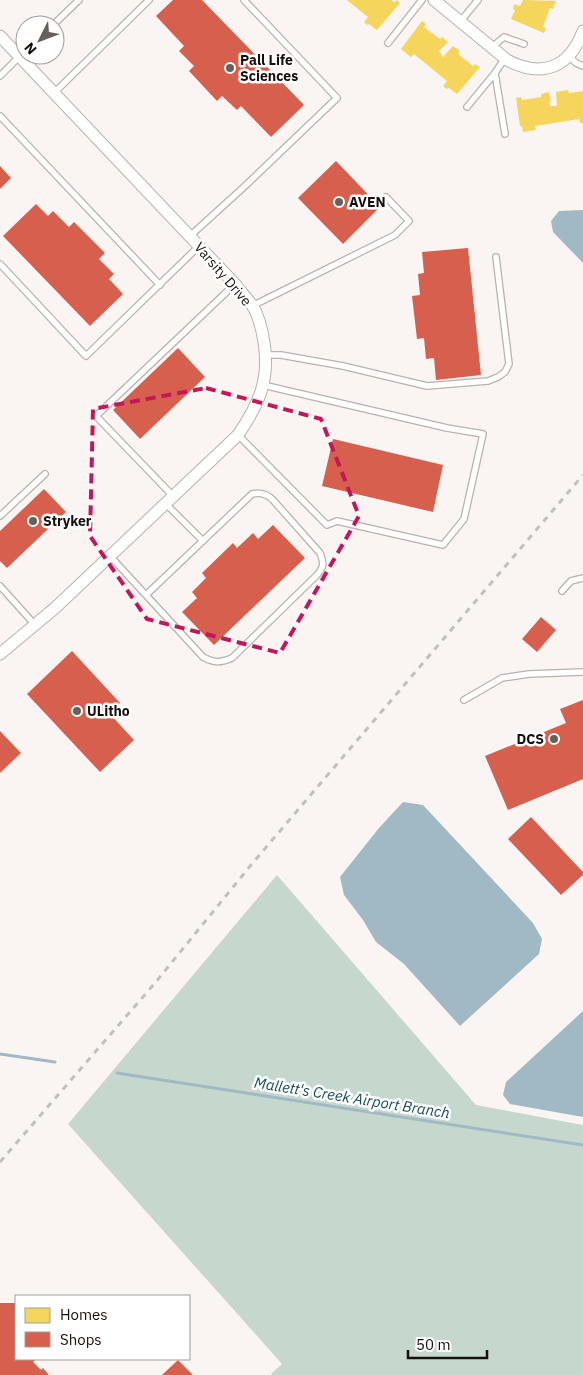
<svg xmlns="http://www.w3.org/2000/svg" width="583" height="1375" font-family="'IBM Plex Sans',sans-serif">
  <rect width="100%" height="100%" fill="#faf5f2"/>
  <path fill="#c6d8cd" d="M277,875L476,1105L583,1125V1375H270L282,1364L68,1124Z"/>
  <g fill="#a0b9c4">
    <path d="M583,210V263L553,232L551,221L559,211Z"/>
    <path d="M403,802L423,805L533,923L542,939L539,954L460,1026L404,964L376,942L363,920L344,895L340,877L379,828Z"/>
    <path d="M583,1011V1117L510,1104L503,1095L506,1082Z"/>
  </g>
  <g fill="#f6d55c">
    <path d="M347,0H391L394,2L397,0L400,3L377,30L369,24L368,25L364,22L368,17Z"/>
    <path d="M523,0L556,1L553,9L550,8L543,27L546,28L544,33L511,19L515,10L513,9L514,4L520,6Z"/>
    <path d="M422,21L426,24L424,27L440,39L442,37L448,42L439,51L443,57L453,46L460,51L458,54L473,66L475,64L480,67L457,94L449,88L447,89L443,86L447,81L414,54L411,57L401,49Z"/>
    <path d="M568,90L569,93L583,91V123H580L579,119L535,126L536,130L523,132L522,126H520L516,98L521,97L522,100L541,97V94L549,92L551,102H549L550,106H557L556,92Z"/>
  </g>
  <g fill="#d6604d">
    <path d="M173,0H202L304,105L271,137L241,106L237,110L222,96L217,101L189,71L194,66L179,51L184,46L156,16Z"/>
    <path d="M336,161L380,207L343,244L298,198Z"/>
    <path d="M0,166L11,178L0,189Z"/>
    <path d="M36,204L48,216L53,211L69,227L74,222L105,253L99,259L114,274L109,279L123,294L90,326L3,236Z"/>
    <path d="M468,248L481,375L436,380L434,358L426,359L424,338L417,339L412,296L420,295L418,274L424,273L422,252Z"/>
    <path d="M178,348L205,377L140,439L113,410Z"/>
    <path d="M333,439L443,465L433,512L322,486Z"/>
    <path d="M44,489L66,512L7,568L0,561V531Z"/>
    <path d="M273,525L305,558L214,645L182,612L197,598L192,592L206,578L202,573L233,543L237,548L253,533L258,539Z"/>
    <path d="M541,617L556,630L537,652L522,639Z"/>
    <path d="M72,651L120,703L109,713L134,740L100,772L27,694Z"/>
    <path d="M583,700V779L508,810L485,756L566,723L560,709Z"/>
    <path d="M0,731L21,753L0,773Z"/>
    <path d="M531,817L583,872V875L561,895L508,839Z"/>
    <path d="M0,1303H16V1359H36L33,1362L41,1370L43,1368L49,1375H0Z"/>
    <path d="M178,1360L193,1375H162Z"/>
  </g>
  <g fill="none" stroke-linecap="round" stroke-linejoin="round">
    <g stroke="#a0b9c4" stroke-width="3">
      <path d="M0,1054L55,1062"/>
      <path d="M117,1073L583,1145"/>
    </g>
    <g stroke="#b9b2af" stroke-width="8">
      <g id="lane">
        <path d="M460,22L478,0"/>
        <path d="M53,25L79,0"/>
        <path d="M388,43L422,0"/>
        <path d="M492,47L504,37L524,44"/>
        <path d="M569,56L576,63L583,66"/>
        <path d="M495,73L505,58"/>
        <path d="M0,76L25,51"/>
        <path d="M54,93L149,0"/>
        <path d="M467,107L495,73L505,134"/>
        <path d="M0,116L160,285"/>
        <path d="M190,236L245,186L337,98L244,0"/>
        <path d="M0,264L86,356L199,246"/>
        <path d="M252,306L395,235L409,221L386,197"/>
        <path d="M266,355H281L343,366L427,386L488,381L498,377L505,372L509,364L496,257"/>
        <path d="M238,435L327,525L337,521L443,545L464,519L483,434L447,428L263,385"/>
        <path d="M173,496L96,416L235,284"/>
        <path d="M166,504L203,541"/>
        <path d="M0,516L45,474"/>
        <path d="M110,556C141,590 172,623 203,657C214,663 220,663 232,658L317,575C324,567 324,563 320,553L273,500C267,494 261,492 252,494L146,595"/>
        <path d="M0,586L36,626"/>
        <path d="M562,591L571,581L583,578"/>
        <path d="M464,700L502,678L529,674L583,672"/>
      </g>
    </g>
    <g stroke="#b9b2af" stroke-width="13">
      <g id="street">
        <path d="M434,0L507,60C541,78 569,69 583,31"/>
        <path d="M0,36L235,284C240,291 247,298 252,305C259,316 262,329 264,342C270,380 259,404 238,435L55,608L0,654"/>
      </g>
    </g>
    <use href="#lane" stroke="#fefefd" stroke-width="5.5"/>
    <use href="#street" stroke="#fefefd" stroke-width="11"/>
    <path stroke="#c1bfbf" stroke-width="3" stroke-dasharray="6 6" stroke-linecap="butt" d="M0,1162L155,983L251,865L583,475"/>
  </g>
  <path fill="none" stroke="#c2185b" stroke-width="4" stroke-dasharray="10 6" stroke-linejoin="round" d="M206,388L321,419L359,516L280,653L147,619L90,536L93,409Z"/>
  <g fill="#66605c" stroke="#fff" stroke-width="2">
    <circle cx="230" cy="68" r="5"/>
    <circle cx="339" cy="202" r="5"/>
    <circle cx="33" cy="521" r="5"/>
    <circle cx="77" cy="711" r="5"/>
    <circle cx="554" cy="739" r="5"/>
  </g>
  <g text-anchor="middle" stroke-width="5" stroke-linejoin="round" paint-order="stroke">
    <g font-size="14" font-weight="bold" fill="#170f0b" stroke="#fff" text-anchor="start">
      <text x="240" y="65">Pall Life<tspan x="240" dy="16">Sciences</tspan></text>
      <text x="349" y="207">AVEN</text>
      <text x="43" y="526">Stryker</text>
      <text x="87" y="716">ULitho</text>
      <text x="544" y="744" text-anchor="end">DCS</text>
    </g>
    <g font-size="14" fill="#170f0b" stroke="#fff">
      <text transform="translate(223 274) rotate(49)" y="5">Varsity Drive</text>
    </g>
    <g font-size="15" font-style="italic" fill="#174c5f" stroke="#fff">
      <text transform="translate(352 1098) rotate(9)" y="5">Mallett's Creek Airport Branch</text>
    </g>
  </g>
  <rect x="15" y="1295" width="175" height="65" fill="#ffffff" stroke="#a29f9d"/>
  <rect x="25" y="1308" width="25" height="15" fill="#f6d55c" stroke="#a29f9d"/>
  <text x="60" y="1320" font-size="15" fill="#170f0b">Homes</text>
  <rect x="25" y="1332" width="25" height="15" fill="#d6604d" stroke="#a29f9d"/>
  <text x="60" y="1345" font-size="15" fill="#170f0b">Shops</text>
  <g transform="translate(40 40) rotate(228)"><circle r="24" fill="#ffffff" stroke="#a29f9d"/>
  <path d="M0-4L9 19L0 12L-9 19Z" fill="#66605c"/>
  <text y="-8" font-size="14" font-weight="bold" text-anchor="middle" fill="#170f0b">N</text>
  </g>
  <path d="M408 1350v8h79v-8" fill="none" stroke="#170f0b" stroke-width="2.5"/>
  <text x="416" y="1350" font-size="15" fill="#170f0b" stroke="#ffffff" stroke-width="4" paint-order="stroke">50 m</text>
</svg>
